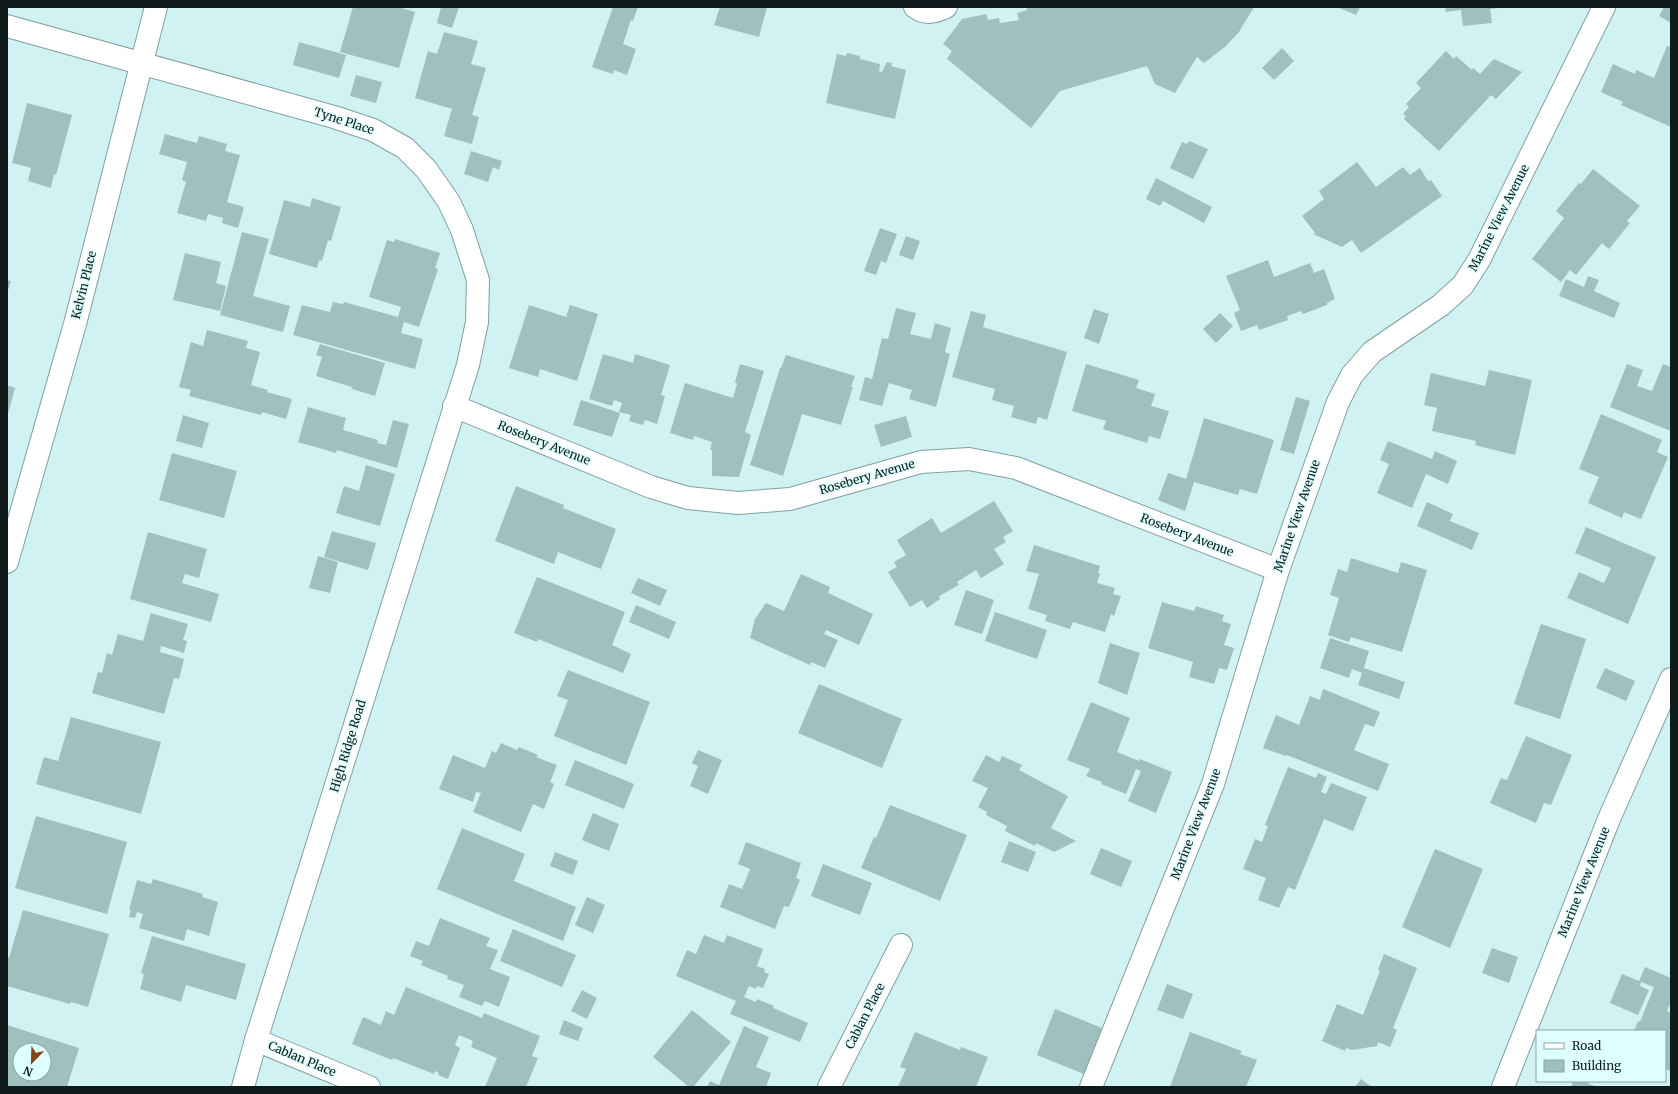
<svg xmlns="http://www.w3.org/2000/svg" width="1678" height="1094" font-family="Merriweather,serif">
  <rect width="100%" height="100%" fill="#d1f2f2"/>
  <g fill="#a0c0c0" fill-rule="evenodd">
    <path d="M353,7H398L415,12L399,68L340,52Z"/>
    <path d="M441,7H459L452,28L437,23Z"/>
    <path d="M613,7H638L633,21L631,20L623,44L636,49L627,75L614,70L613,74L592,67Z"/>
    <path d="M720,7H767L759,37L714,25Z"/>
    <path d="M1027,7H1254L1239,32L1225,47L1204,63L1197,57L1175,93L1155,84L1147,66L1060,91L1031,128L947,59L952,51L943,44L962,19L986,14L988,20L999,18L1000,23L1019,20L1017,13L1027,10Z"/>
    <path d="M1337,7H1360L1356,15Z"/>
    <path d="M1445,7H1499V8L1490,9L1492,23L1463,26L1461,10L1446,12Z"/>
    <path d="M1664,7H1671V23L1659,16Z"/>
    <path d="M444,32L478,41L471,64L486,68L472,115L479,117L472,144L444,136L452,109L415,98L428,51L437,54Z"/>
    <path d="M299,42L346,55L339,78L293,65Z"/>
    <path d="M1667,46L1671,47V127L1621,105L1623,102L1601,92L1613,64L1635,74L1636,70L1654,78Z"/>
    <path d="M1282,48L1294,61L1274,80L1262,68Z"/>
    <path d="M1446,51L1454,59L1456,56L1472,70L1473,68L1480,74L1494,59L1522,72L1496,99L1491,95L1439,151L1404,119L1406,116L1403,114L1409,107L1406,104L1421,88L1416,83Z"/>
    <path d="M847,53L860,56V59L880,64L879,71L882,72L887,62L892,63L891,66L906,70L895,119L826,103L837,54L846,56Z"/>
    <path d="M356,75L382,82L376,103L350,96Z"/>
    <path d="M27,103L72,115L56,175L54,174L51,188L28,181L31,168L12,163Z"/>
    <path d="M165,134L197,143L199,136L227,144L225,151L240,155L227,202L244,207L238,228L222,223L223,218L208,214L206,221L177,213L186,182L182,180L187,162L159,154Z"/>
    <path d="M1189,141L1208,149L1193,179L1170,168L1182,142L1187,144Z"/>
    <path d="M471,151L502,161L499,170L493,167L488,182L464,174Z"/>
    <path d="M1357,162L1376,187L1403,167L1410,175L1420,168L1428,181L1431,180L1442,196L1361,253L1352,240L1342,247L1313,234L1315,233L1302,216L1324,199L1319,191Z"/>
    <path d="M1593,169L1640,206L1627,221L1630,223L1609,249L1602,243L1576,275L1570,270L1561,282L1532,259L1564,218L1556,211L1579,183L1581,184Z"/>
    <path d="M1156,178L1212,207L1204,223L1163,201L1160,206L1146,199Z"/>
    <path d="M312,198L341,207L331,241L328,240L322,261L319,260L317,268L269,254L284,200L310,207Z"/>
    <path d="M880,228L897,234L886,263L881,261L876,275L864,271Z"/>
    <path d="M242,232L269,239L253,296L290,306L283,332L220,315Z"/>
    <path d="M906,236L920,241L913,260L899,255Z"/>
    <path d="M395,239L440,253L435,268L438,269L419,327L404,322L401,333L423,339L415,369L293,335L302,305L330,312L333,302L343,304L344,302L398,317L401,307L369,297L387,240L394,242Z"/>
    <path d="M185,253L221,262L216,283L226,286L220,311L173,300Z"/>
    <path d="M1268,260L1274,277L1310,263L1314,273L1324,269L1335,299L1327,303V305L1303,314L1301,311L1287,316L1288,320L1259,330L1257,325L1241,331L1234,313L1240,310L1226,276Z"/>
    <path d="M1588,276L1599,280L1594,291L1620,303L1614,318L1559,296L1566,279L1584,287Z"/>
    <path d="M7,280L11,281L7,293Z"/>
    <path d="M529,305L566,317L570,305L598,314L577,381L540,369L538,377L509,368Z"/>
    <path d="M896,308L916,313L910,334L931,339L935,323L951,328L945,352L950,354L936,407L909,399L912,390L889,383L882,406L859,400L865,377L872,379L882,338L888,339Z"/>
    <path d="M1094,309L1109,314L1099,344L1084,338Z"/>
    <path d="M971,311L986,315L983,327L1067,352L1047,420L1038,417L1036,424L1011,417L1014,406L992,400L995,389L952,377Z"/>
    <path d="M1220,313L1233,326L1216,343L1203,329Z"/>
    <path d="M207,330L248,341L246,348L260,352L251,385L268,390L267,392L292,399L286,419L262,412L261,415L189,396L191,390L179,387L191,342L203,346Z"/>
    <path d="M320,344L385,363L375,396L352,389V387L316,376L322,357L316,355Z"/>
    <path d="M603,354L633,363L635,354L670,365L661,395L665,396L657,424L645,420L643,425L629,421L631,415L619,412L622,403L614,400L612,406L589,399Z"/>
    <path d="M786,355L855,376L851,387H853L841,425L802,414L783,476L750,465L780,368H781Z"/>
    <path d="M740,364L764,371L745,432L751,435L739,477L712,476V450H710L712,442L694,436L693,440L670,433L685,383L733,398L737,384L735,382Z"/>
    <path d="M1086,364L1139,380L1136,388L1155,394L1151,406L1169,411L1160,439L1149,436L1147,443L1103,429L1106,421L1072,411Z"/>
    <path d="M1627,364L1643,370L1637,386L1652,391L1663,364L1671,367V431L1610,407Z"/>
    <path d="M1489,370L1532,380L1515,455L1475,445L1476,441L1432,431L1437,408L1424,405L1431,373L1485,386Z"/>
    <path d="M7,385L15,388L7,417Z"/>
    <path d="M1296,397L1310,401L1294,454L1280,450Z"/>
    <path d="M581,400L620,413L612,437L573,425Z"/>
    <path d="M308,407L346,418L343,430L378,440L377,443L386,445L393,420L409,424L397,468L337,450L336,453L298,442Z"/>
    <path d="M1601,414L1662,440L1657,452L1668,457L1641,519L1624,512L1622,518L1588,503L1599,477L1579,469Z"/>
    <path d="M183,415L209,423L202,448L176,441Z"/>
    <path d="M906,416L912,437L881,447L874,425Z"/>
    <path d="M1204,418L1274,440L1257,494L1240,489L1238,495L1194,482L1185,511L1158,500L1168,473L1186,479Z"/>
    <path d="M1388,441L1432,459L1435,451L1457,461L1448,484L1426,474L1412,508L1377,493L1389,464L1380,460Z"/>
    <path d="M172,453L237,471L224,518L159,500Z"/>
    <path d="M366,465L395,474L380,526L336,513L344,486L359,491Z"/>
    <path d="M516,486L564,505L563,508L616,529L601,569L558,552L554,564L495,541Z"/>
    <path d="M994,501L1013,531L1003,537L1006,542L994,549L1004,564L981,578L976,570L957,582L959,585L939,596L940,599L927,608L922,600L910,607L888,572L897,567L894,562L906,555L897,540L932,518L941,533Z"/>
    <path d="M1427,502L1453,514L1450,521L1479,533L1472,550L1417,526Z"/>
    <path d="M1586,527L1656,557L1628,624L1567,598L1579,572L1604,583L1611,568L1575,553Z"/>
    <path d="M332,531L376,543L368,570L324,557Z"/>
    <path d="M148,532L207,549L199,578L185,574L182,583L219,594L211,622L130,599Z"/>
    <path d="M1034,545L1100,566L1098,573H1100L1097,583L1115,588L1113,594L1121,596L1114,616L1111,614L1105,632L1073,622L1070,629L1045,621L1047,615L1028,609L1039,574L1026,571Z"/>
    <path d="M318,556L338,562L330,593L309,588Z"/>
    <path d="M1351,558L1398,573L1401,562L1427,570L1402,652L1351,637L1349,642L1328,635L1339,598L1330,595L1338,569L1347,572Z"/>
    <path d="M801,574L830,587L828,593L873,614L859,645L826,630L824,634L838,640L825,668L811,662L810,665L750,638L755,619L766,603L784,611Z"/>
    <path d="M537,577L625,612L612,645L631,654L623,673L538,639L537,642L514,633Z"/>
    <path d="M638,578L667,590L660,606L631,593Z"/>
    <path d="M966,590L994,600L982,634L954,625Z"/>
    <path d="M1162,602L1194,611L1196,606L1224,615L1222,621L1231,624L1224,645L1234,648L1227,670L1219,668L1214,684L1189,677L1193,662L1148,648Z"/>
    <path d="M636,605L676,622L669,639L629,622Z"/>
    <path d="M995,612L1047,630L1037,659L985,641Z"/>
    <path d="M151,613L188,624L183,640L187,641L184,653L161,646L160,652L184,659L179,679L174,678L164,714L92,693L98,672L102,673L107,653L112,655L118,634L143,641Z"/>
    <path d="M1541,624L1586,639L1560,719L1514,704Z"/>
    <path d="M1330,638L1369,651L1364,668L1405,682L1399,699L1358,685L1362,673L1352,669L1349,678L1320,668Z"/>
    <path d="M1110,643L1140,653L1127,695L1098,683Z"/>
    <path d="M1605,668L1635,681L1626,701L1596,688Z"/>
    <path d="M568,670L650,702L626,765L554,736L568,700L557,696Z"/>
    <path d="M819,684L902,719L882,768L798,733Z"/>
    <path d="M1323,689L1380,712L1374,727L1365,724L1354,750L1389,764L1378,791L1287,755L1286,756L1263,748L1276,715L1299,725L1310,696L1320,700Z"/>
    <path d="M1091,702L1130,718L1117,752L1139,761L1140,759L1172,772L1156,813L1128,801L1141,771L1136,769L1126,794L1101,784L1102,782L1086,776L1090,769L1067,760Z"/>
    <path d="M71,717L161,742L141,814L36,784L44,757L58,761Z"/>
    <path d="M1526,736L1572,755L1551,805L1544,803L1536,823L1490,803L1501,778L1507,780Z"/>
    <path d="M501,743L517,750L519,747L538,755L536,757L557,765L550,782L554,784L544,809L533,804L521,832L473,812L481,793L476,792L473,802L439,789L453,755L485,768L492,751L496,753Z"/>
    <path d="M698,750L722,760L708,794L690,786L698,766L692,763Z"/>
    <path d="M986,755L999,762L1002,756L1022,765L1019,770L1068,796L1051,828L1076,841L1054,852L1036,843L1035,846L1005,831L1007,826L986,815L987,812L978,807L988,788L972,781Z"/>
    <path d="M575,760L634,784L624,809L565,785Z"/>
    <path d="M1288,767L1316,778L1318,773L1327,777L1321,792L1326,794L1331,783L1367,797L1353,831L1324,819L1295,890L1288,887L1279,908L1258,900L1266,878L1243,869L1255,839L1262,842L1268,826L1265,825Z"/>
    <path d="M890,805L967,835L940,901L861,868L874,837L876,838Z"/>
    <path d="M593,813L619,824L609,851L582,840Z"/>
    <path d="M36,816L127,842L107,914L15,888Z"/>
    <path d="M462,828L525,854L514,881L576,907L563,941L437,889Z"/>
    <path d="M1009,841L1036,852L1028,872L1001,862Z"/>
    <path d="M746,842L801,863L796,878L800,880L789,907L784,906L775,929L720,907L729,884L742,889L750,869L738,864Z"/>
    <path d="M1101,848L1132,861L1121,887L1090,874Z"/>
    <path d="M1435,849L1483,869L1450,948L1402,927Z"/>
    <path d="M555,852L578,861L573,875L550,866Z"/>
    <path d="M823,864L872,883L860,915L811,896Z"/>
    <path d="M153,879L203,894L202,897L218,902L209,936L187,929L184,941L139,928L143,914L137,912L135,918L129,917L131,910H129L137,880L151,884Z"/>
    <path d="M587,897L605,905L593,933L575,925Z"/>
    <path d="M23,910L109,934L88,1007L71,1002L70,1004L7,986V958H9Z"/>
    <path d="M440,918L490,938L486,946L498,950L490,969L510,977L499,1007L485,1001L482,1006L459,997L464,985L447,979L448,976L421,965L423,961L410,956L416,941L429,946Z"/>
    <path d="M513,929L576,955L562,987L500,961Z"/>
    <path d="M704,935L724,943L727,935L763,949L757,966L765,969L764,972L769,974L763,988L757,986L756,989L749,986L744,997L756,1002L757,999L774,1006L773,1008L808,1023L800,1042L730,1014L736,1001L676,976L687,950L696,954Z"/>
    <path d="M152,936L246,964L236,1000L186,985L181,1002L140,989L144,974L141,973Z"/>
    <path d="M1492,948L1518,957L1509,983L1482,973Z"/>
    <path d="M1384,954L1417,968L1393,1028L1397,1030L1390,1047L1378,1042L1377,1046L1352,1050L1346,1048L1345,1051L1322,1041L1337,1004L1363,1015L1380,971L1378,970Z"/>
    <path d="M1645,967L1671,978V1001L1667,1011L1671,1013V1071L1665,1069V1031H1634L1638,1021L1640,1022L1654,987L1641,982L1640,986L1649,990L1638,1015L1610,1003L1622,974L1639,981Z"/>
    <path d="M1167,984L1193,994L1183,1019L1157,1010Z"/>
    <path d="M406,987L482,1018L484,1013L540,1036L532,1056L538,1058L526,1087H485L497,1058L471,1047L473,1041L459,1035L455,1045L460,1048L448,1079L438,1075L439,1073L435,1071L434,1074L393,1058L392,1060L352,1044L363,1017L381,1025L386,1011L394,1015Z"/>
    <path d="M582,990L597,998L587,1019L571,1011Z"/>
    <path d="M1055,1009L1102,1028L1084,1074L1037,1055Z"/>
    <path d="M692,1010L731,1042L693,1087H689L653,1057Z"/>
    <path d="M564,1020L583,1028L578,1041L559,1034Z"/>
    <path d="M7,1025L79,1048L67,1087H7ZM20,1050H44V1074H20Z"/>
    <path d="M744,1026L769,1037L756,1067L771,1073L766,1087H707L710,1081L719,1085Z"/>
    <path d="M915,1032L960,1050L961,1047L988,1057L976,1087H898L906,1069L900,1067Z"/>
    <path d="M1190,1032L1242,1051L1240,1054L1257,1060L1246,1087H1170Z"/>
    <path d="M1361,1079L1372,1087H1355Z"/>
    <path d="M1573,1081H1583L1597,1087H1571Z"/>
  </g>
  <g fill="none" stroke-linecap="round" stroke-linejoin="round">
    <g stroke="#81a0a1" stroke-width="24">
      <g id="minor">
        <path d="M915,7C925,15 935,12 946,7"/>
        <path d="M7,26L334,117L373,130L405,148L426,169L449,202L462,230L478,280L477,322L468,365L256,1040L243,1087"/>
        <path d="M454,406L651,487L688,498L738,503L790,499L921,462L969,459L1016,468L1278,570"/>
        <path d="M7,562L75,324L156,7"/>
        <path d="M256,1040L369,1087"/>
        <path d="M829,1087L901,945"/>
        <path d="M1091,1087L1213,784L1278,570L1338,402L1352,375L1372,352L1441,305L1463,285L1479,260L1604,7"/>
        <path d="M1503,1087L1609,819L1671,679"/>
      </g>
    </g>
    <use href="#minor" stroke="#fff" stroke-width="22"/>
  </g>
  <g text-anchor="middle" stroke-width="3" stroke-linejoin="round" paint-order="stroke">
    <g font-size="12" fill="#0f1b1b" stroke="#deffff">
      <text transform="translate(344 121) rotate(18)" y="4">Tyne Place</text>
      <text transform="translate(1499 218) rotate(-63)" y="4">Marine View Avenue</text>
      <text transform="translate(84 285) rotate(-76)" y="4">Kelvin Place</text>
      <text transform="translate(544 443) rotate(22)" y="4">Rosebery Avenue</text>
      <text transform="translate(867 477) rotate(-16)" y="4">Rosebery Avenue</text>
      <text transform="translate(1297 516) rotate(-71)" y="4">Marine View Avenue</text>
      <text transform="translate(1187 535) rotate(21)" y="4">Rosebery Avenue</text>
      <text transform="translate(348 746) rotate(-73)" y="4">High Ridge Road</text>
      <text transform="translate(1196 824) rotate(-69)" y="4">Marine View Avenue</text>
      <text transform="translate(1584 882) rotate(-68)" y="4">Marine View Avenue</text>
      <text transform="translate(865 1016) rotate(-63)" y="4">Cablan Place</text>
      <text transform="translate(302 1059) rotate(23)" y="4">Cablan Place</text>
    </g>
  </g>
  <rect width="1678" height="1094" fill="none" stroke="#0f1b1b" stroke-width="16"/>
  <rect x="1536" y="1030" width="130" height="52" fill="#deffff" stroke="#8ba4a4"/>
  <rect x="1544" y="1043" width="20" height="6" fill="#ffffff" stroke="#8ba4a4"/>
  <text x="1572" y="1050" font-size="12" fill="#0f1b1b">Road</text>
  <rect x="1544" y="1060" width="20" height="12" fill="#a0c0c0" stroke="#8ba4a4"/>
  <text x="1572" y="1070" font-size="12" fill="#0f1b1b">Building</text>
  <g transform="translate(32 1062) rotate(203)"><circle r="19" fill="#deffff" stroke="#8ba4a4"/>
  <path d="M0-3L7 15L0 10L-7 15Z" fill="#884419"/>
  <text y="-6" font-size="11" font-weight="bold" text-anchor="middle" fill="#0f1b1b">N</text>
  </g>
</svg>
